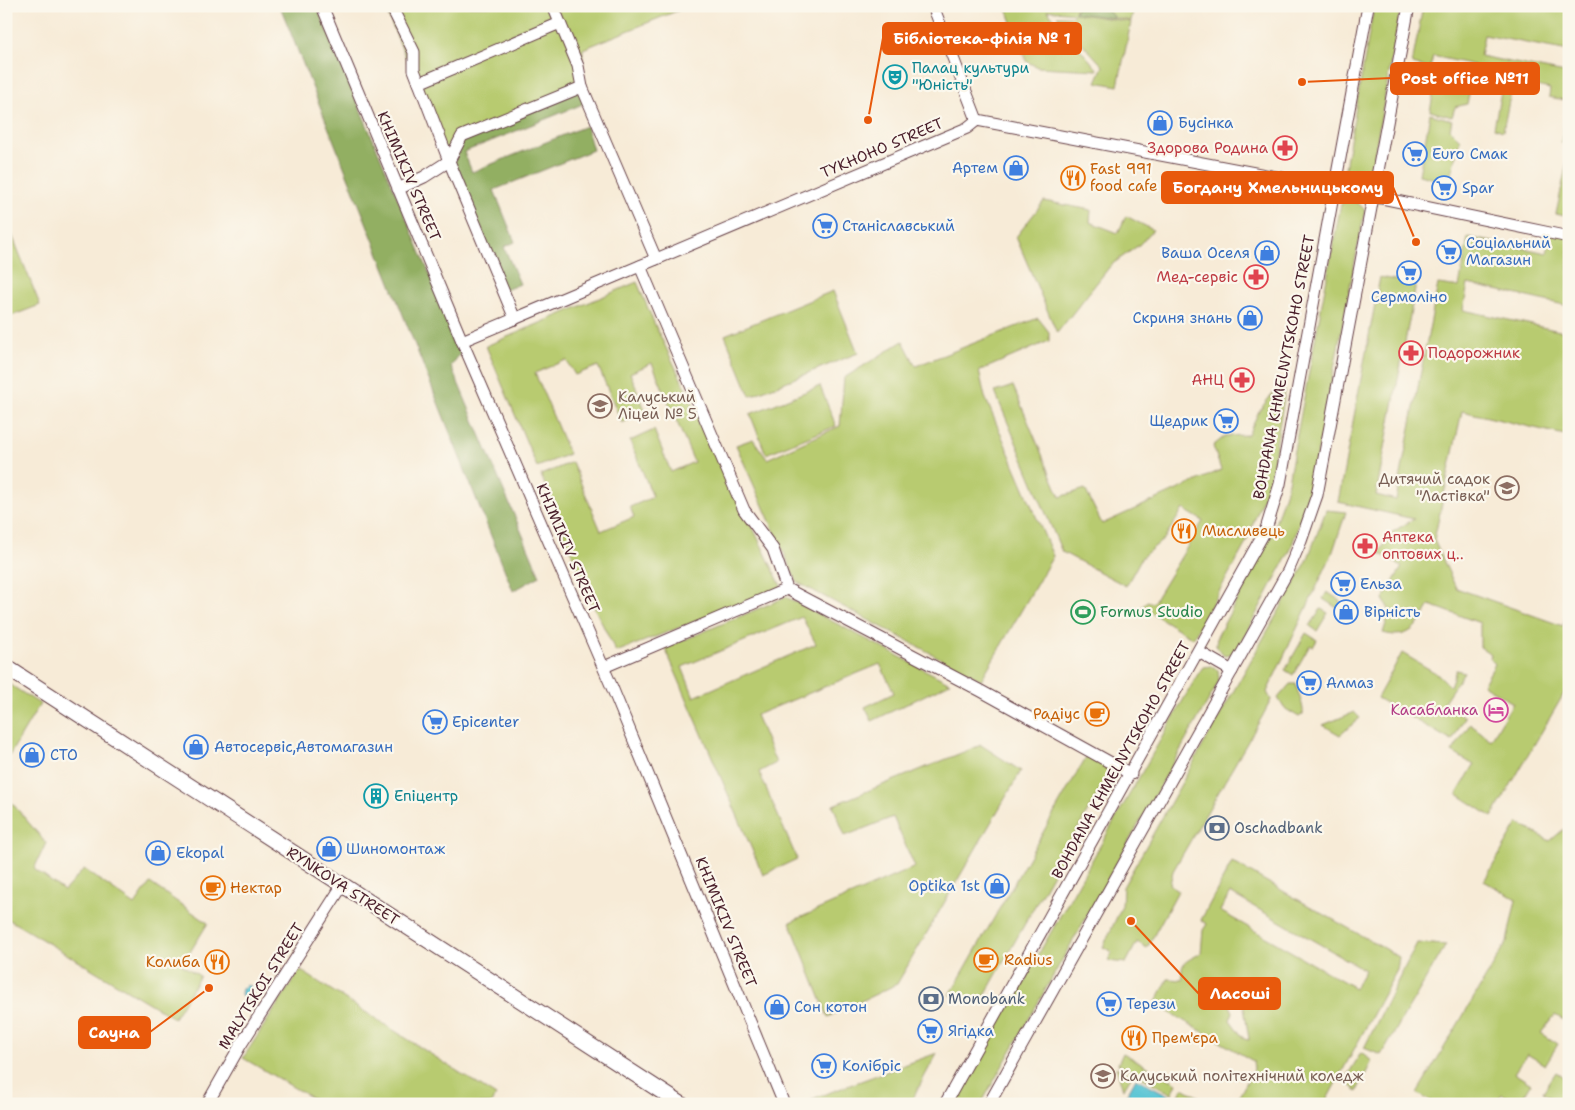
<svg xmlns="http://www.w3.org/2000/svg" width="1575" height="1110" font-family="'Shantell Sans',sans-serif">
  <rect width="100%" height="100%" fill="#fbf7ec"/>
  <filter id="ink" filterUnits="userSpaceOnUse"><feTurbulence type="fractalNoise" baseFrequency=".02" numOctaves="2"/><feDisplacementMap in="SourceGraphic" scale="10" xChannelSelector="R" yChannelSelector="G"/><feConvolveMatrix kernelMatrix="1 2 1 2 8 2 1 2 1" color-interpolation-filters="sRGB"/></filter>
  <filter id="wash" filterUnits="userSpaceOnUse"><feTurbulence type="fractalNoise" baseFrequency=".0096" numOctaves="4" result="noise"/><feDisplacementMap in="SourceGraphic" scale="20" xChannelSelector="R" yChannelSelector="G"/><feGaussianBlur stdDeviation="1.12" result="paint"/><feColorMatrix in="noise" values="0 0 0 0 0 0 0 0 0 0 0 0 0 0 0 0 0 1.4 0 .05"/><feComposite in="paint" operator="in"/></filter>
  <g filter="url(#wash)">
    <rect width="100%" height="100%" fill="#f7ebd7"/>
    <g fill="#b8cb6f" stroke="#81754d" fill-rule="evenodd">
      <path d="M384,6H689L583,49L582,87L462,136L449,161Z"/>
      <path d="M1006,6H1077L1075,13L1131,22L1118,86L1096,82L1103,66L1057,16H1072L1074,13L1047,10L1098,70L1037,67L1026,61Z"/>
      <path d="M1103,6H1134L1131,21L1115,18Z"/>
      <path d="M1374,6H1401L1370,179L1361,186L1351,183L1344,174Z"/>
      <path d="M1423,6H1569V51L1484,35L1480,56L1565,73L1569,55V101L1549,97L1550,89L1513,81L1503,131L1494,128L1502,86L1472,80L1467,104L1455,107L1452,117L1430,111L1438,69L1471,76L1474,65L1433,56L1430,68L1412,64Z"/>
      <path d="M1569,104V144L1561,142Z"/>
      <path d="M1430,114L1452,120L1450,129L1460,139L1449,182L1419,175Z"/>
      <path d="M1569,153V217L1556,214Z"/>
      <path d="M1044,201L1091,210L1090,222L1118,233L1126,216L1153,230L1139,245L1111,265L1057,333L1016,237Z"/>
      <path d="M1348,201L1358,203L1365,210L1310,491L1290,551L1238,648L1231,654L1224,655L1216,646L1217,637L1271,536L1287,487L1341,204Z"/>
      <path d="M6,220L40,305L6,318Z"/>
      <path d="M1551,234L1569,237V306L1468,284L1463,310L1569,333V436L1462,411L1434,540L1456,588L1563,626L1569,605V685L1492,817L1457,794L1474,765L1452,752L1470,724L1491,740L1513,703L1483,685L1495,664L1490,658L1491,654L1480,647V623L1430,605C1417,627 1410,640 1383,633L1390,611L1383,599L1402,567L1379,553L1391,533L1414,519L1338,502L1380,277L1416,284L1376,495L1396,500L1438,284L1459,287L1468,237L1547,253Z"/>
      <path d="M637,282L655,325L782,588L616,652L589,597L541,475L572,462L601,531L634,517L630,507L653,497L630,441L654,430L671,472L694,462L652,363L630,373L646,412L622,423L598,366L575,375L566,360L535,373L569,454L537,467L486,346Z"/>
      <path d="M833,291L858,353L750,396L725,335Z"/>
      <path d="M1038,318L1049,332V341L979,371L985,397L1053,556L981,680L797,582L736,445L753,439L767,459L840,426L844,378L903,341L916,366Z"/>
      <path d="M820,386L836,426L766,454L750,414Z"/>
      <path d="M1013,386L1060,497L1085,489L1102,524L1221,470L1213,446L1225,436L1248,435L1259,411L1272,394L1285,391L1271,477L1245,545L1193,638L1142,607L1147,601L1153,603L1203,521L1183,509L1164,539L1142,557L1126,586L1062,552L995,392Z"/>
      <path d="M1326,510L1346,512L1332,554L1267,692L1271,700L1262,717L1173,871L1170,884L1178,891L1147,948L1137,942L1126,963L1108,961L1112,952L1103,947L1122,906L1123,887L1307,561Z"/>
      <path d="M1327,592L1341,601L1337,608L1323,599Z"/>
      <path d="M786,597L950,683L872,721L865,707L894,693L880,664L756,715L776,763L759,772L797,859L763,875L665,648ZM802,617L816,644L694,697L682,667Z"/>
      <path d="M1321,609L1328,613L1317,631L1310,626Z"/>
      <path d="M1306,633L1317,640L1313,647L1310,645L1293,675L1285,670Z"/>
      <path d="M1402,653L1439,675L1450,686L1456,670L1464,672L1443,703L1465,717L1452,741L1377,698Z"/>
      <path d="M1211,666L1218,670L1219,679L1217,685L981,1104H953L1198,674L1203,667Z"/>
      <path d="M6,682L40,704L6,761Z"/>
      <path d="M1290,684H1296C1298,695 1304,705 1303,714L1299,717L1284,708L1278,698Z"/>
      <path d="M1354,712L1360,718L1340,735L1323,725Z"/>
      <path d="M981,745L1021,771L897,984L828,1017L790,922L915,867L893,817L845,836L833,805Z"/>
      <path d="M1089,752L1113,766L980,1004L950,995Z"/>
      <path d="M6,796L46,843L34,869L64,891L84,869L135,905L150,883L208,923L182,965L200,976L174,1018L6,918Z"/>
      <path d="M1518,823L1550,841L1564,829L1569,833V1023L1555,1015L1541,1033L1558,1044L1545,1065L1527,1054L1514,1073L1531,1084L1519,1104L1502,1094L1495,1104H1435L1417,1093L1507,942L1516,899L1484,881Z"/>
      <path d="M1232,862L1399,957L1397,970L1325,1103L1327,1104H1244L1237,1100L1254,1069L1253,1061L1155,1004L1168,979L1183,980C1179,961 1186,962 1201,953L1203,930L1207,924L1201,920ZM1230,893L1365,970L1355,988L1220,911ZM1240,983L1249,1039V1040L1244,1039L1230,1020L1233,1012L1224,993Z"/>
      <path d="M1417,943L1446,945L1381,1055L1364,1048Z"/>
      <path d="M300,970L496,1096L490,1104H322L243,1058Z"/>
      <path d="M937,1053L910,1104H814L812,1099Z"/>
      <path d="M1123,1053L1177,1083L1172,1094L1118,1064Z"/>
      <path d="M1361,1053L1372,1061L1357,1091L1344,1081Z"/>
      <path d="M1116,1067L1132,1075L1123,1090Z"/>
      <path d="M1556,1072L1569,1081V1104H1560L1543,1092Z"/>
      <path d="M1183,1088L1212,1104H1198L1188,1098L1184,1104H1174Z"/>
    </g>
    <g fill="#92af62" stroke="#6e6746">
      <path d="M280,6H317L462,351L451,366L540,576L513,591Z"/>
      <path d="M1077,6H1103L1115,18L1075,13Z"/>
      <path d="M582,87L588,101L578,106L464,152L472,172L586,126L593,150L494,190L515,242L504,247L520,284L503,291L449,161L462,136Z"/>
    </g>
    <g fill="#5ac5d4" stroke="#527280">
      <path d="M247,985L250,986L253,996L246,1003L241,994L242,989Z"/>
      <path d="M1136,1078L1170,1096L1165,1104H1140L1126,1096Z"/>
    </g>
  </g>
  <g filter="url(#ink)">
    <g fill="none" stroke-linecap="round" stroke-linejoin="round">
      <g stroke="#643e45" stroke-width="13">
        <g id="minor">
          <path d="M322,6L462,341L611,685L784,1104"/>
          <path d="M391,6L414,52V70L449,161L515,319"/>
          <path d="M553,6L578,66L582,87L656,259"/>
          <path d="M933,6L977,120"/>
          <path d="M419,83L560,23"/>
          <path d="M398,189L424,177L449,161L462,136L582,87"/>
          <path d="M640,266L744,510L773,549L787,589L981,691L1131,774"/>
          <path d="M462,341L967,128L977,120L1334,188L1569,237"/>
          <path d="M1199,652L1232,671"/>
          <path d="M604,667L787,589"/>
          <path d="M207,1104L240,1046L342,886"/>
          <path d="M945,1104L1266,529L1280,484L1368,6"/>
          <path d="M989,1104L1288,571L1301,541L1317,495L1409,6"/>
        </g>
      </g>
      <g stroke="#643e45" stroke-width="17">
        <path id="major" d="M6,667L681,1104"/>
      </g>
      <use href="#minor" stroke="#fff" stroke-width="11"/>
      <use href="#major" stroke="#fff" stroke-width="15"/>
    </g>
  </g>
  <defs>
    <g id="theatre-ring" transform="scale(1.25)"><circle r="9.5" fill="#fbf7ec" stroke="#0f9aa8" stroke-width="1.5"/><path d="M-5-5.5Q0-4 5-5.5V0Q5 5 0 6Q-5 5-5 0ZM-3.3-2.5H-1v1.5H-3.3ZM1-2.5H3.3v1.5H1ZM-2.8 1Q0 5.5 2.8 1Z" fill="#0f9aa8"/></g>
    <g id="shop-ring" transform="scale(1.25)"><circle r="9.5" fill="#fbf7ec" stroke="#3f7fe0" stroke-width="1.5"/><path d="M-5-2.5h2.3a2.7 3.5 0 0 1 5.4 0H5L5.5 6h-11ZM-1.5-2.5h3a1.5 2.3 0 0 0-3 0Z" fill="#3f7fe0"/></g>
    <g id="pharmacy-ring" transform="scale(1.25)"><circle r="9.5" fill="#fbf7ec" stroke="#e0444e" stroke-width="1.5"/><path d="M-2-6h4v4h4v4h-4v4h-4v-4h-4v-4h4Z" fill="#e0444e"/></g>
    <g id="supermarket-ring" transform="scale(1.25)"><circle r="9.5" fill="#fbf7ec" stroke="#3f7fe0" stroke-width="1.5"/><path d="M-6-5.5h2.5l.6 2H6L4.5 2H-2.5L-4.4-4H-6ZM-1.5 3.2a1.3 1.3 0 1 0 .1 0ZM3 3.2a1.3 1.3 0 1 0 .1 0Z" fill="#3f7fe0"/></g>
    <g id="restaurant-ring" transform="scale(1.25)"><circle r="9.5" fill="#fbf7ec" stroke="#e8710a" stroke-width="1.5"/><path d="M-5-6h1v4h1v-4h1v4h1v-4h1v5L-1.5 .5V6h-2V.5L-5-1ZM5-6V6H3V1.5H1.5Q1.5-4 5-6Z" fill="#e8710a"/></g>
    <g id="school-ring" transform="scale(1.25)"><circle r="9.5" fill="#fbf7ec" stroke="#8d6e63" stroke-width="1.5"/><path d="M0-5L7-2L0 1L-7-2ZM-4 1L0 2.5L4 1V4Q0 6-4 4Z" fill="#8d6e63"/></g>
    <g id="stadium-ring" transform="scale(1.25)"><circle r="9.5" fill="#fbf7ec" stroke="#2e9e5b" stroke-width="1.5"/><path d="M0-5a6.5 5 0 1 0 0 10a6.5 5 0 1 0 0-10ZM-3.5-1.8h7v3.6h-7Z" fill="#2e9e5b"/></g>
    <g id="hotel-ring" transform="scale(1.25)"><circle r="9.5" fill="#fbf7ec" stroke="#d1479c" stroke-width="1.5"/><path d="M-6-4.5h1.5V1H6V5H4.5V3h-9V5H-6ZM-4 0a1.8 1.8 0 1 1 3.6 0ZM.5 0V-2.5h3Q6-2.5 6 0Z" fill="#d1479c"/></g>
    <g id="cafe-ring" transform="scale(1.25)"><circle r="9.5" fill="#fbf7ec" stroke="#e8710a" stroke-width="1.5"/><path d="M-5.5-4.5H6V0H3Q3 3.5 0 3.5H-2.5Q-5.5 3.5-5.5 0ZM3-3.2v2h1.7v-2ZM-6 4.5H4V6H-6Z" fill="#e8710a"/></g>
    <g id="building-ring" transform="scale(1.25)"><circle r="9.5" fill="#fbf7ec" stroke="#0f9aa8" stroke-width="1.5"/><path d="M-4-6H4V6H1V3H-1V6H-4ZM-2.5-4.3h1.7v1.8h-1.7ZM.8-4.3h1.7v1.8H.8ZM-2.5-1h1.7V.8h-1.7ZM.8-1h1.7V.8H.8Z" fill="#0f9aa8"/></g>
    <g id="bank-ring" transform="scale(1.25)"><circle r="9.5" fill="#fbf7ec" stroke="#5c6f8a" stroke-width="1.5"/><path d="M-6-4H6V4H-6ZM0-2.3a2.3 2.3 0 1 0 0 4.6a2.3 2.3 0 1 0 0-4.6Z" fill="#5c6f8a"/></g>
    <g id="university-ring" transform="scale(1.25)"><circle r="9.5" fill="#fbf7ec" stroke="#8d6e63" stroke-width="1.5"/><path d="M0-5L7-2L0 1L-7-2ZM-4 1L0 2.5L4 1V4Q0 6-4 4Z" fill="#8d6e63"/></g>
  </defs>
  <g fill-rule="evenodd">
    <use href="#theatre-ring" x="895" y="77"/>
    <use href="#shop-ring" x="1160" y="123"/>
    <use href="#pharmacy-ring" x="1285" y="148"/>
    <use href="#supermarket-ring" x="1415" y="154"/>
    <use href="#shop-ring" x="1016" y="168"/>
    <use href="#restaurant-ring" x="1073" y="178"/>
    <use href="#supermarket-ring" x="1444" y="188"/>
    <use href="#supermarket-ring" x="825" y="226"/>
    <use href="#supermarket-ring" x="1449" y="252"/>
    <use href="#shop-ring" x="1267" y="253"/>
    <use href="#supermarket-ring" x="1409" y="273"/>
    <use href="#pharmacy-ring" x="1256" y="277"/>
    <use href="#shop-ring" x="1250" y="318"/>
    <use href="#pharmacy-ring" x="1411" y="353"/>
    <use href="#pharmacy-ring" x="1242" y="380"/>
    <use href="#school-ring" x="600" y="406"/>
    <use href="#supermarket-ring" x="1226" y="421"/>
    <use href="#school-ring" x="1507" y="488"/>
    <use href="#restaurant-ring" x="1184" y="531"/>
    <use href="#pharmacy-ring" x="1365" y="546"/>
    <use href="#supermarket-ring" x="1343" y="584"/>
    <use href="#stadium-ring" x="1083" y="612"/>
    <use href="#shop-ring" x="1346" y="612"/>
    <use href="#supermarket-ring" x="1309" y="683"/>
    <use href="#hotel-ring" x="1496" y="710"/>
    <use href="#cafe-ring" x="1097" y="714"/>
    <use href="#supermarket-ring" x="435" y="722"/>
    <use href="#shop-ring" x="196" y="747"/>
    <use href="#shop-ring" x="32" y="755"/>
    <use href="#building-ring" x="376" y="796"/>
    <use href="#bank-ring" x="1217" y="828"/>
    <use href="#shop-ring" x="329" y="849"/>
    <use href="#shop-ring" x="158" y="853"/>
    <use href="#shop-ring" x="997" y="886"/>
    <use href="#cafe-ring" x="213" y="888"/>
    <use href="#cafe-ring" x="986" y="960"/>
    <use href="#restaurant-ring" x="217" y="962"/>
    <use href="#bank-ring" x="931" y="999"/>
    <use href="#supermarket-ring" x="1109" y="1004"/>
    <use href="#shop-ring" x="777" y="1007"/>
    <use href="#supermarket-ring" x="930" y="1031"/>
    <use href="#restaurant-ring" x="1134" y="1038"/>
    <use href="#supermarket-ring" x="824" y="1066"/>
    <use href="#university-ring" x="1103" y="1076"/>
  </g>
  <g text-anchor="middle" stroke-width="4.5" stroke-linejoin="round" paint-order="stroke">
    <g font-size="15" fill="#0d838f" stroke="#fbf7ec" text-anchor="start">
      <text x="912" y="73">Палац культури<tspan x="912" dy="17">"Юність"</tspan></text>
      <text x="394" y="801">Епіцентр</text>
    </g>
    <g font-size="15" fill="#366cbe" stroke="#fbf7ec" text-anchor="start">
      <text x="1178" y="128">Бусінка</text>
      <text x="1432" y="159">Euro Смак</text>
      <text x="998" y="173" text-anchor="end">Артем</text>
      <text x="1462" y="193">Spar</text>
      <text x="842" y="231">Станіславський</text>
      <text x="1466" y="248">Соціальний<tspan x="1466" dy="17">Магазин</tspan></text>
      <text x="1250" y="258" text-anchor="end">Ваша Оселя</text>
      <text x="1409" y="302" text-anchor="middle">Сермоліно</text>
      <text x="1232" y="323" text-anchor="end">Скриня знань</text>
      <text x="1208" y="426" text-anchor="end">Щедрик</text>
      <text x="1360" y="589">Ельза</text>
      <text x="1364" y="617">Вірність</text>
      <text x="1326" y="688">Алмаз</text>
      <text x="452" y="727">Epicenter</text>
      <text x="214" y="752">Автосервіс,Автомагазин</text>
      <text x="50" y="760">СТО</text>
      <text x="346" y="854">Шиномонтаж</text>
      <text x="176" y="858">Ekopal</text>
      <text x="980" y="891" text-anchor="end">Оptika 1st</text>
      <text x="1126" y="1009">Терези</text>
      <text x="794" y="1012">Сон котон</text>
      <text x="948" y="1036">Ягідка</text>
      <text x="842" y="1071">Колібріс</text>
    </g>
    <g font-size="15" fill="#4a1f2b" stroke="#fbf7ec">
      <text transform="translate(882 148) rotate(-23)" y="5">TYKHOHO STREET</text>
      <text transform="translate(409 176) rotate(67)" y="5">KHIMIKIV STREET</text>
      <text transform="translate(1284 367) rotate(-79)" y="5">BOHDANA KHMELNYTSKOHO STREET</text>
      <text transform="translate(568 548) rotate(67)" y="5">KHIMIKIV STREET</text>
      <text transform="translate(1121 760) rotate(-61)" y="5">BOHDANA KHMELNYTSKOHO STREET</text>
      <text transform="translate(343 886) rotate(33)" y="5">RYNKOVA STREET</text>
      <text transform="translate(726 922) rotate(68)" y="5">KHIMIKIV STREET</text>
      <text transform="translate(261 986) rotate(-58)" y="5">MALYTSKOI STREET</text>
    </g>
    <g font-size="15" fill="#be3a42" stroke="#fbf7ec" text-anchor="end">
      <text x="1268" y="153">Здорова Родина</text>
      <text x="1238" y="282">Мед-сервіс</text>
      <text x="1428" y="358" text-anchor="start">Подорожник</text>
      <text x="1224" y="385">АНЦ</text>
      <text x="1382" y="542" text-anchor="start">Аптека<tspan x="1382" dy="17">оптових ц‥</tspan></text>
    </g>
    <g font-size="15" fill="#c56008" stroke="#fbf7ec" text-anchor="start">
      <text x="1090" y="174">Fast 991<tspan x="1090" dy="17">food cafe</tspan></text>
      <text x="1202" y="536">Мисливець</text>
      <text x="1080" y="719" text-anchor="end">Радіус</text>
      <text x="230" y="893">Нектар</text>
      <text x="1004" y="965">Radius</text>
      <text x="200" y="967" text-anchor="end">Колиба</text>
      <text x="1152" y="1043">Прем'єра</text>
    </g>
    <g font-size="15" fill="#785e54" stroke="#fbf7ec" text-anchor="start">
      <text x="618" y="402">Калуський<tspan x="618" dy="17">Ліцей № 5</tspan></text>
      <text x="1490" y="484" text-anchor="end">Дитячий садок<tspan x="1490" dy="17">"Ластівка"</tspan></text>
      <text x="1120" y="1081">Калуський політехнічний коледж</text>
    </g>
    <g font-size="15" fill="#27864d" stroke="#fbf7ec" text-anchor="start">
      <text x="1100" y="617">Formus Studio</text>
    </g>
    <g font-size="15" fill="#b23c85" stroke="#fbf7ec" text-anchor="end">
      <text x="1478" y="715">Касабланка</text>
    </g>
    <g font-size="15" fill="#4e5e75" stroke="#fbf7ec" text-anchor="start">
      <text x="1234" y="833">Oschadbank</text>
      <text x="948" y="1004">Monobank</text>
    </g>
  </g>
  <path fill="none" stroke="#e8590c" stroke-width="2" d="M868 120L883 38M1302 82L1391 78M1416 242L1393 187M1131 921L1199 994M209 988L150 1032"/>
  <g fill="#e8590c" stroke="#fbf7ec" stroke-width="2">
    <circle cx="868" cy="120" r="5"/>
    <circle cx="1302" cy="82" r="5"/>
    <circle cx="1416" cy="242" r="5"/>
    <circle cx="1131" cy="921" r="5"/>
    <circle cx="209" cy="988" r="5"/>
  </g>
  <g fill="#e8590c" stroke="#e8590c" stroke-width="2">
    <rect x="883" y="23" width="198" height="31" rx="5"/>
    <rect x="1391" y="63" width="148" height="31" rx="5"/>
    <rect x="1162" y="172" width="231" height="31" rx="5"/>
    <rect x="1199" y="978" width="81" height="31" rx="5"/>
    <rect x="79" y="1017" width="71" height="31" rx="5"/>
  </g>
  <g font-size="16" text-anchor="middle" font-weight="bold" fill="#fff">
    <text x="982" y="44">Бібліотека-філія № 1</text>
    <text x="1465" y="84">Post office №11</text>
    <text x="1278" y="193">Богдану Хмельницькому</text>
    <text x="1240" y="999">Ласоші</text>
    <text x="114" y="1038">Сауна</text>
  </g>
  <rect width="1575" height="1110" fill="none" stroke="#fbf7ec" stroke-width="25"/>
</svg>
